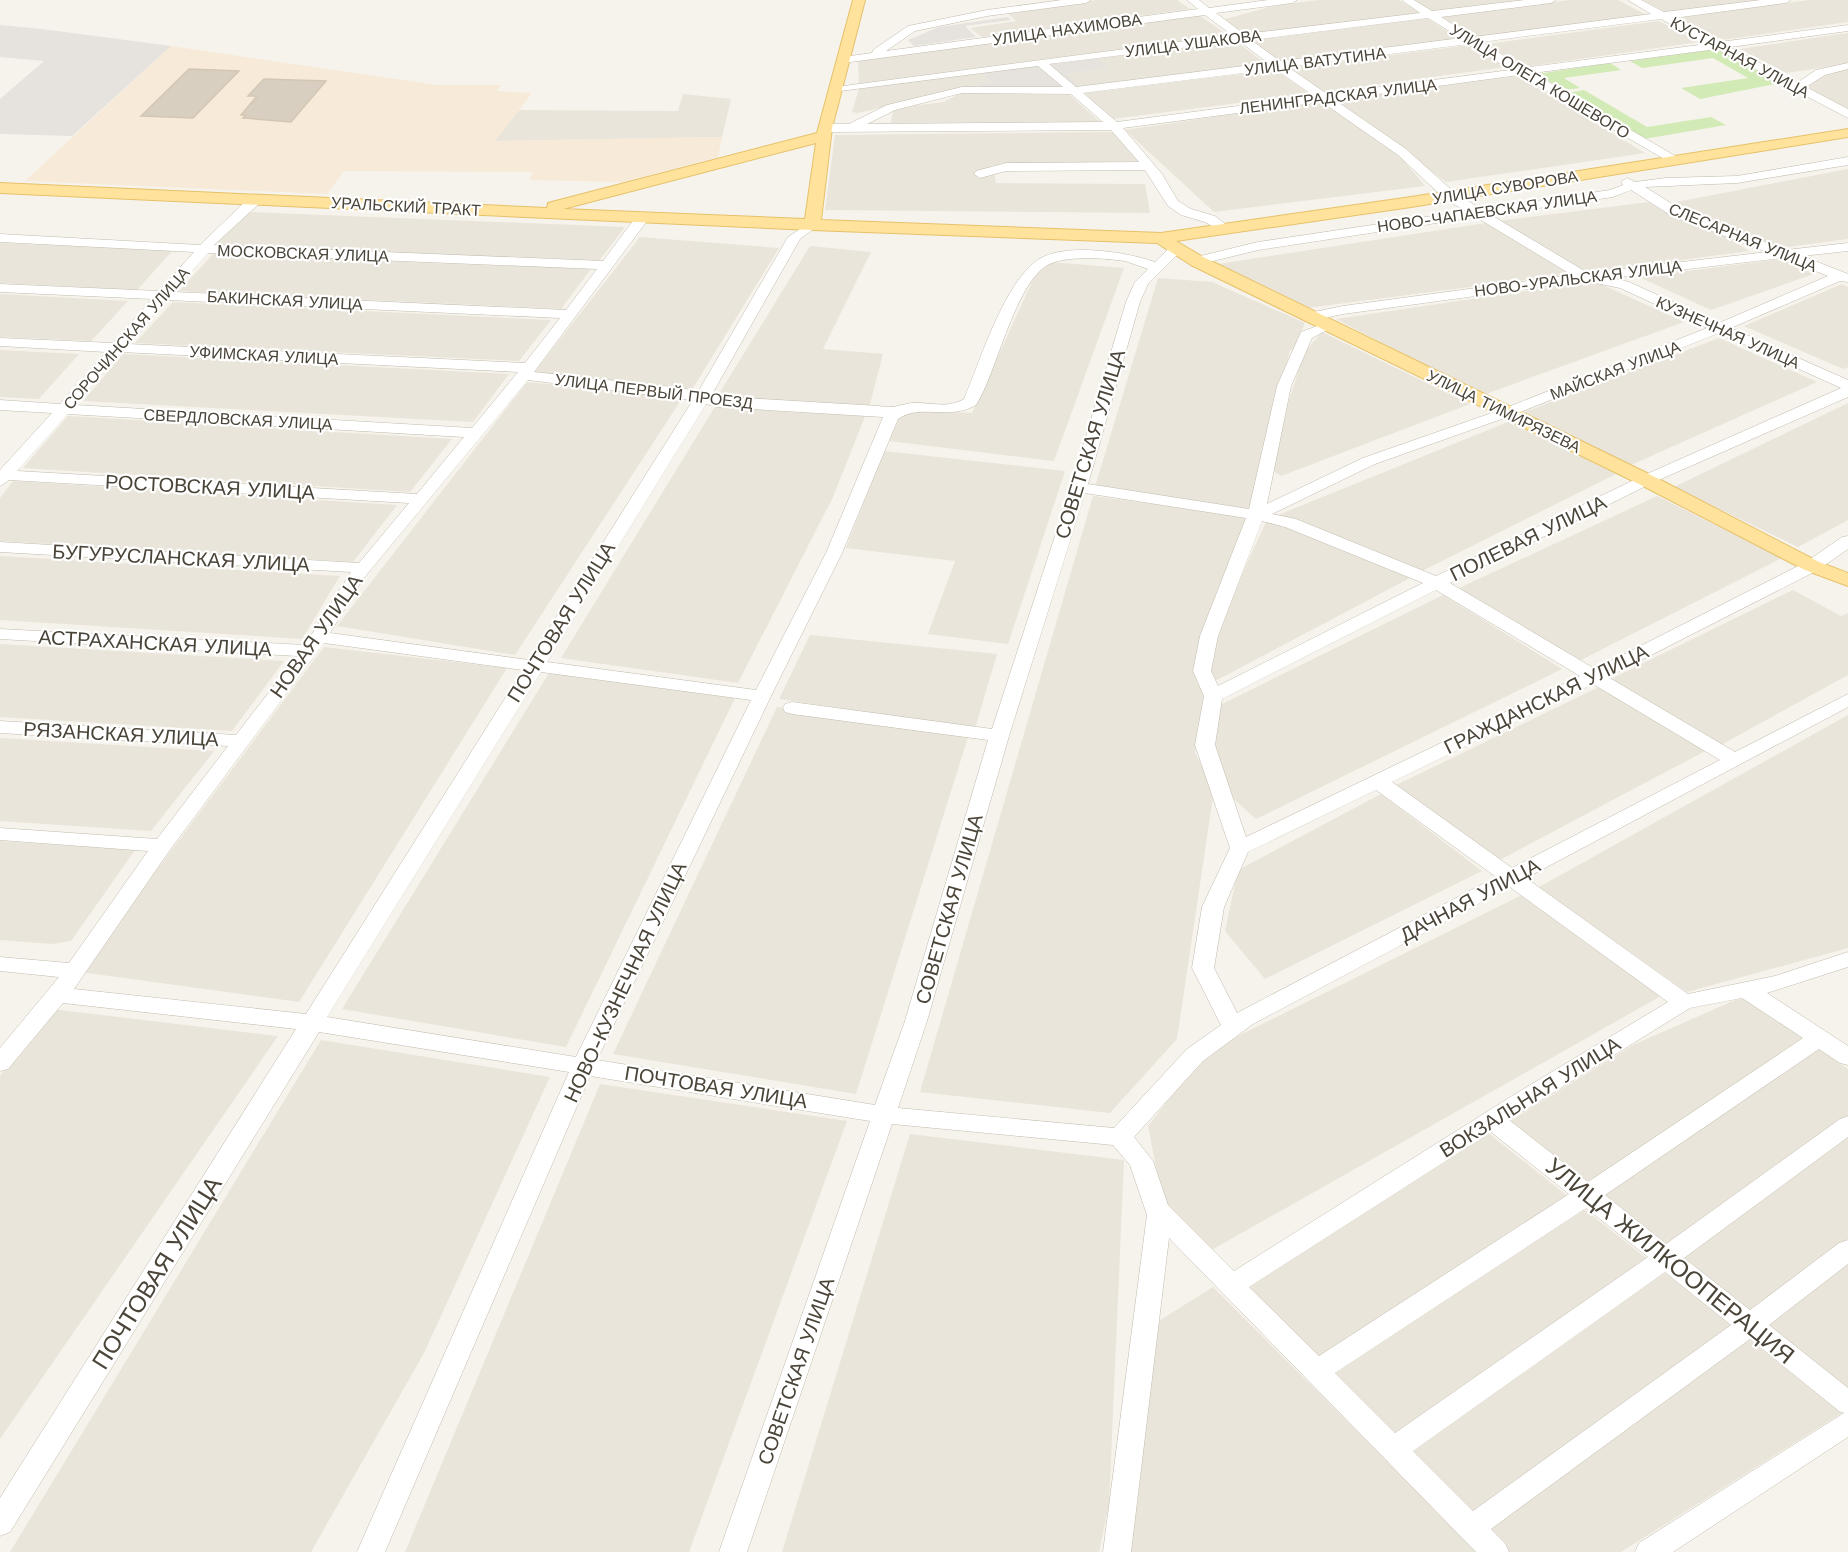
<svg xmlns="http://www.w3.org/2000/svg" width="1848" height="1552" font-family="'Work Sans',sans-serif">
  <rect width="100%" height="100%" fill="#f6f3ec"/>
  <g fill="#eae5da">
    <path d="M1097,0H1177L1190,9L982,37L970,28L1016,21L1006,12Z"/>
    <path d="M1319,0H1399L1420,13L1241,35L1222,20L1277,5Z"/>
    <path d="M1414,0H1525L1432,12Z"/>
    <path d="M1570,0H1618L1648,16L1475,38L1440,16Z"/>
    <path d="M1643,0H1765L1669,14Z"/>
    <path d="M1809,0H1848V22L1721,40L1678,18Z"/>
    <path d="M1198,14L1227,35L859,85L858,60Z"/>
    <path d="M1426,18L1460,39L1280,62L1249,39Z"/>
    <path d="M1659,21L1699,42L1524,67L1486,44Z"/>
    <path d="M1848,33V64L1786,73L1740,49Z"/>
    <path d="M1237,42L1266,64L1081,89L1065,74L1109,68L1096,57Z"/>
    <path d="M1470,45L1505,67L1323,92L1291,68Z"/>
    <path d="M1848,68V110L1806,86L1811,78Z"/>
    <path d="M1275,70L1309,94L1112,119L1084,93Z"/>
    <path d="M981,72L993,83L857,113L852,112L859,89Z"/>
    <path d="M1518,76L1645,153L1446,182L1334,100Z"/>
    <path d="M960,93L1070,95L1100,122L891,123L893,108L944,102Z"/>
    <path d="M683,94L731,99L722,137L494,141L519,110L678,111Z"/>
    <path d="M1322,101L1400,156L1425,186L1214,212L1125,130Z"/>
    <path d="M1113,132L1139,161L993,165L996,183L1145,184L1150,213L825,210L835,135Z"/>
    <path d="M1848,169V239L1772,249L1666,204Z"/>
    <path d="M1649,202L1668,214L1729,238L1749,251L1584,273L1498,221Z"/>
    <path d="M247,212L625,227L599,261L214,246Z"/>
    <path d="M1486,223L1570,274L1307,308L1218,264Z"/>
    <path d="M640,237L779,248L690,393L533,374Z"/>
    <path d="M0,243L173,250L137,290L0,283Z"/>
    <path d="M810,246L871,252L823,349L883,354L869,408L717,397Z"/>
    <path d="M214,253L591,269L561,309L179,291Z"/>
    <path d="M1782,259L1814,274L1711,310L1639,277Z"/>
    <path d="M1050,262L1124,268L1054,461L889,441L903,410L972,413L1036,273Z"/>
    <path d="M1158,278L1212,282L1305,323L1294,350H1290L1253,510L1095,487Z"/>
    <path d="M1594,281L1684,322L1483,395L1336,319Z"/>
    <path d="M1842,284L1848,287V367L1843,369L1744,326Z"/>
    <path d="M0,294L128,301L91,341L0,337Z"/>
    <path d="M173,302L551,320L519,361L135,343Z"/>
    <path d="M1322,332L1470,404L1281,476L1268,468L1304,353Z"/>
    <path d="M1719,338L1817,382L1631,465L1522,413Z"/>
    <path d="M0,350L79,354L39,399L0,397Z"/>
    <path d="M123,354L509,374L473,422L83,401Z"/>
    <path d="M527,382L683,397L515,655L337,626Z"/>
    <path d="M1848,403V520L1798,547L1674,487Z"/>
    <path d="M716,405L866,414L833,497L738,683L561,658Z"/>
    <path d="M68,416L452,439L410,492L23,468Z"/>
    <path d="M1508,422L1616,474L1416,574L1278,515Z"/>
    <path d="M884,451L1065,471L1008,644L928,634L955,561L846,548Z"/>
    <path d="M13,481L397,505L353,562L0,541V498Z"/>
    <path d="M1093,496L1248,516L1204,690L1195,753L1214,790L1177,1039L1110,1113L920,1092Z"/>
    <path d="M1657,496L1782,558L1581,660L1455,590Z"/>
    <path d="M1267,520L1387,565L1410,578L1217,680L1207,673L1219,623Z"/>
    <path d="M0,556L340,576L302,639L0,620Z"/>
    <path d="M1793,590L1841,616L1848,613V675L1719,746L1611,679Z"/>
    <path d="M1443,595L1562,669L1256,819L1225,791L1210,754L1214,708Z"/>
    <path d="M810,635L997,654L975,728L779,699Z"/>
    <path d="M0,644L284,661L232,731L0,717Z"/>
    <path d="M324,647L507,668L299,1002L80,972Z"/>
    <path d="M549,673L735,698L566,1047L342,1009Z"/>
    <path d="M1599,687L1709,749L1494,863L1390,788Z"/>
    <path d="M777,707L969,734L856,1094L613,1054Z"/>
    <path d="M1848,715V948L1687,992L1539,887Z"/>
    <path d="M0,738L214,751L151,831L0,821Z"/>
    <path d="M1381,794L1482,871L1265,979L1225,931L1238,870Z"/>
    <path d="M0,841L135,850L71,941L52,944L0,940Z"/>
    <path d="M1522,895L1661,996L1208,1252L1163,1204L1148,1126L1206,1052Z"/>
    <path d="M1742,997L1848,1069V1394L1504,1125L1633,1045Z"/>
    <path d="M51,1009L278,1036L0,1439V1076Z"/>
    <path d="M321,1040L550,1077L424,1353L311,1552H10Z"/>
    <path d="M600,1084L847,1121L689,1552H405Z"/>
    <path d="M1488,1133L1842,1413L1621,1552H1502L1241,1291Z"/>
    <path d="M910,1134L1124,1160L1109,1504L1099,1552H782Z"/>
    <path d="M1213,1287L1478,1552H1120L1154,1324Z"/>
  </g>
  <path fill="#f7ead8" d="M171,46L437,85H501L496,91L532,93L495,141L722,137L718,157L623,182L529,180L533,172L344,171L327,194L25,181Z"/>
  <g fill="#e6e2dd">
    <path d="M1008,17L1011,20L965,26L976,37L914,46L908,40L939,27Z"/>
    <path d="M0,25L42,29L171,46L72,136L0,134V99L44,61L0,57Z"/>
    <path d="M1096,57L1110,68L1066,74L1081,89H984L978,85L992,82L981,72Z"/>
  </g>
  <g fill="#d2eab5">
    <path d="M1718,49L1780,83L1700,99L1681,88L1748,78L1713,58L1642,68L1630,61Z"/>
    <path d="M1610,63L1621,70L1564,78L1580,88L1564,90L1537,74Z"/>
    <path d="M1584,90L1647,127L1711,117L1726,125L1644,139L1568,93Z"/>
  </g>
  <g fill="#d8cfc1" stroke="#d3c7b4" stroke-width="1.5">
    <path d="M189,69L239,71L193,118L141,116Z"/>
    <path d="M264,79L326,81L291,122L243,118L246,115H241L257,96H248Z"/>
  </g>
  <g fill="none" stroke-linecap="round" stroke-linejoin="round">
    <g stroke="#c2bbae" stroke-width="1">
      <path id="minor" d="M1062,0H1091L1086,3L987,16L915,31L886,51L1198,9L1187,0H1199L1209,8L1268,0H1297L1292,3L1216,13L1244,34L1420,13L1402,0H1414L1432,11L1525,0H1556L1551,3L1441,17L1473,37L1651,14L1628,0H1641L1664,12L1761,0H1791L1786,3L1674,18L1720,42L1848,25V31L1730,47L1797,83L1816,70L1848,63V69L1825,75L1806,87L1848,109V118L1717,49L1533,73L1677,157L1679,160L1673,164L1519,75L1335,100L1406,149L1455,193L1481,209L1610,190L1623,185L1621,182L1627,178L1635,182L1666,178L1737,176L1848,157V165L1737,183L1645,187L1682,210L1786,250L1848,243V251L1802,256L1848,274V282L1840,281L1731,328L1848,380V397L1652,483L1450,583L1595,669L1806,562L1842,537L1848,536V549L1818,570L1608,677L1735,752L1848,694V707L1526,878L1688,994L1775,976L1848,952V967L1767,993L1848,1046V1065L1840,1063L1819,1049L1605,1195L1666,1244L1840,1119L1848,1116V1137L1684,1258L1750,1310L1839,1243L1848,1240V1264L1769,1325L1848,1388V1437L1673,1552H1635L1639,1543L1844,1413L1839,1411L1750,1339L1491,1529L1505,1543L1509,1552H1476L1169,1238L1131,1552H1103L1147,1215L1130,1165L1113,1145L892,1124L747,1552H719L870,1121L590,1076L385,1552H357L569,1072L319,1032L10,1532L0,1536V1498L296,1029L63,1003L8,1069L0,1071V1048L59,977L0,971V957L69,963L148,851L0,840V828L157,839L228,746L0,733V721L236,735L297,656L0,639V629L305,645L351,572L0,552V542L359,563L409,503L9,480L0,486V470L52,413L0,410V400L60,404L106,352L0,346V338L113,343L152,299L0,292V284L159,291L194,252L0,242V234L200,245L251,196L256,195L262,199L261,202L214,245L603,261L638,214L643,213L650,217L534,372L682,388L698,392L788,237L812,221L819,225L800,239L711,396L879,406C892,409 899,405 912,403C930,402 948,409 964,399C980,361 1003,287 1035,262C1060,241 1127,252 1155,262L1171,246L1176,245L1183,249L1148,284L1140,302L1088,484L1249,509L1277,386L1301,332L1328,322L1335,326L1312,338L1291,386L1267,504L1363,458L1503,409L1707,328L1620,288L1586,281L1343,314L1309,321L1302,317L1304,314L1343,306L1572,275L1476,217L1258,250L1197,265L1192,264L1190,261L1192,258L1258,242L1466,211L1445,199L1398,155L1322,102L1123,128L1162,174L1178,201L1191,209L1215,216L1231,229L1224,233L1205,222L1181,215L1168,206L1145,170L1006,171L980,178L974,174L976,171L1006,163L1139,162L1111,130L825,132L819,128L825,124H849L887,105L962,87H1063L1038,66L832,92L830,90L836,87L1232,35L1205,15L843,63L837,60L843,57L872,53L873,50L908,26L987,10ZM1428,18L1461,38L1280,61L1251,40ZM1661,19L1707,44L1523,68L1482,42ZM1239,41L1268,63L1076,87L1049,64ZM1469,44L1510,70L1327,94L1288,67ZM1275,69L1314,96L1117,122L1083,93ZM962,93L1071,94L1103,122L867,124L895,110ZM1631,190L1672,216L1767,252L1588,273L1491,215L1613,197ZM208,253L597,269L566,310L174,292ZM1783,258L1828,276L1719,323L1629,282L1611,278ZM1108,259L1125,261L1148,269L1135,282L1126,302L1071,487L992,729L792,702L785,704L783,708L785,712L792,714L988,740L905,1021L875,1105L597,1060L771,696L842,553L898,419C921,403 948,421 976,405C997,373 1016,276 1052,263C1069,257 1090,258 1108,259ZM167,300L560,318L525,363L128,344ZM1719,333L1841,388L1640,477L1436,576L1296,519L1272,514L1375,464L1513,415ZM121,352L518,372L472,428L75,405ZM528,380L693,400L529,660L330,633L363,579ZM706,404L718,407L883,417L826,553L756,690L547,662ZM68,414L464,437L417,494L17,471ZM1085,493L1246,518L1200,636L1193,671L1204,696L1195,745L1230,848L1202,907L1192,968L1221,1025L1187,1049L1114,1128L898,1108L927,1021L1009,736ZM1262,521L1285,527L1423,583L1218,686L1211,671L1218,636ZM1436,590L1580,676L1246,837L1215,745L1222,699ZM324,643L523,670L306,1014L74,989L169,851ZM541,672L751,700L576,1057L327,1017ZM1593,684L1720,760L1512,868L1392,782ZM1376,790L1496,877L1237,1013L1214,968L1224,907L1248,852ZM1510,887L1668,1002L1512,1096L1234,1271L1168,1205L1153,1161L1134,1137L1203,1061L1253,1024ZM1742,998L1803,1038L1588,1182L1509,1120L1690,1008ZM1491,1132L1569,1194L1319,1356L1249,1287ZM1586,1208L1648,1257L1395,1433L1335,1373ZM1665,1272L1731,1325L1473,1511L1413,1451Z"/>
    </g>
    <g stroke="#e6c16a" stroke-width="2">
      <path id="major" d="M853,0H865L832,128L821,220L1161,233L1411,197L1848,129V137L1411,207L1176,241L1203,257L1653,476L1819,562L1848,573V586L1805,570L1639,484L1191,265L1157,243L812,230L0,193V183L547,208L548,203L817,133ZM816,143L805,219L563,209Z"/>
    </g>
    <use href="#minor" fill="#fff" fill-rule="evenodd"/>
    <use href="#major" fill="#ffe39c" fill-rule="evenodd"/>
  </g>
  <g text-anchor="middle" stroke-width="4.5" stroke-linejoin="round" paint-order="stroke">
    <g font-size="16" fill="#4b4439" stroke="#fff">
      <text transform="translate(1067 29) rotate(-8)" y="6">УЛИЦА НАХИМОВА</text>
      <text transform="translate(1193 43) rotate(-7)" y="6">УЛИЦА УШАКОВА</text>
      <text transform="translate(1740 57) rotate(28)" y="6">КУСТАРНАЯ УЛИЦА</text>
      <text transform="translate(1315 61) rotate(-7)" y="6">УЛИЦА ВАТУТИНА</text>
      <text transform="translate(1540 81) rotate(31)" y="6">УЛИЦА ОЛЕГА КОШЕВОГО</text>
      <text transform="translate(1338 96) rotate(-7)" y="6">ЛЕНИНГРАДСКАЯ УЛИЦА</text>
      <text transform="translate(1505 187) rotate(-9)" y="6">УЛИЦА СУВОРОВА</text>
      <text transform="translate(406 206) rotate(3)" y="6">УРАЛЬСКИЙ ТРАКТ</text>
      <text transform="translate(1487 211) rotate(-8)" y="6">НОВО-ЧАПАЕВСКАЯ УЛИЦА</text>
      <text transform="translate(1743 237) rotate(22)" y="6">СЛЕСАРНАЯ УЛИЦА</text>
      <text transform="translate(303 253) rotate(2)" y="6">МОСКОВСКАЯ УЛИЦА</text>
      <text transform="translate(1578 278) rotate(-7)" y="6">НОВО-УРАЛЬСКАЯ УЛИЦА</text>
      <text transform="translate(285 300) rotate(3)" y="6">БАКИНСКАЯ УЛИЦА</text>
      <text transform="translate(1728 332) rotate(24)" y="6">КУЗНЕЧНАЯ УЛИЦА</text>
      <text transform="translate(126 338) rotate(-49)" y="6">СОРОЧИНСКАЯ УЛИЦА</text>
      <text transform="translate(264 355) rotate(3)" y="6">УФИМСКАЯ УЛИЦА</text>
      <text transform="translate(1615 370) rotate(-21)" y="6">МАЙСКАЯ УЛИЦА</text>
      <text transform="translate(654 391) rotate(7)" y="6">УЛИЦА ПЕРВЫЙ ПРОЕЗД</text>
      <text transform="translate(1504 411) rotate(26)" y="6">УЛИЦА ТИМИРЯЗЕВА</text>
      <text transform="translate(238 419) rotate(3)" y="6">СВЕРДЛОВСКАЯ УЛИЦА</text>
    </g>
    <g font-size="20" fill="#4b4439" stroke="#fff">
      <text transform="translate(1090 444) rotate(-73)" y="7">СОВЕТСКАЯ УЛИЦА</text>
      <text transform="translate(210 487) rotate(3)" y="7">РОСТОВСКАЯ УЛИЦА</text>
      <text transform="translate(1528 538) rotate(-26)" y="7">ПОЛЕВАЯ УЛИЦА</text>
      <text transform="translate(181 558) rotate(3)" y="7">БУГУРУСЛАНСКАЯ УЛИЦА</text>
      <text transform="translate(561 622) rotate(-58)" y="7">ПОЧТОВАЯ УЛИЦА</text>
      <text transform="translate(316 636) rotate(-55)" y="7">НОВАЯ УЛИЦА</text>
      <text transform="translate(155 643) rotate(3)" y="7">АСТРАХАНСКАЯ УЛИЦА</text>
      <text transform="translate(1546 699) rotate(-26)" y="7">ГРАЖДАНСКАЯ УЛИЦА</text>
      <text transform="translate(121 734) rotate(3)" y="7">РЯЗАНСКАЯ УЛИЦА</text>
      <text transform="translate(1470 900) rotate(-28)" y="7">ДАЧНАЯ УЛИЦА</text>
      <text transform="translate(949 909) rotate(-74)" y="7">СОВЕТСКАЯ УЛИЦА</text>
      <text transform="translate(625 982) rotate(-65)" y="7">НОВО-КУЗНЕЧНАЯ УЛИЦА</text>
      <text transform="translate(716 1087) rotate(9)" y="7">ПОЧТОВАЯ УЛИЦА</text>
      <text transform="translate(1530 1097) rotate(-32)" y="7">ВОКЗАЛЬНАЯ УЛИЦА</text>
      <text transform="translate(796 1371) rotate(-71)" y="7">СОВЕТСКАЯ УЛИЦА</text>
    </g>
    <g font-size="24" fill="#4b4439" stroke="#fff">
      <text transform="translate(1670 1261) rotate(39)" y="8">УЛИЦА ЖИЛКООПЕРАЦИЯ</text>
      <text transform="translate(157 1273) rotate(-58)" y="8">ПОЧТОВАЯ УЛИЦА</text>
    </g>
  </g>
</svg>
